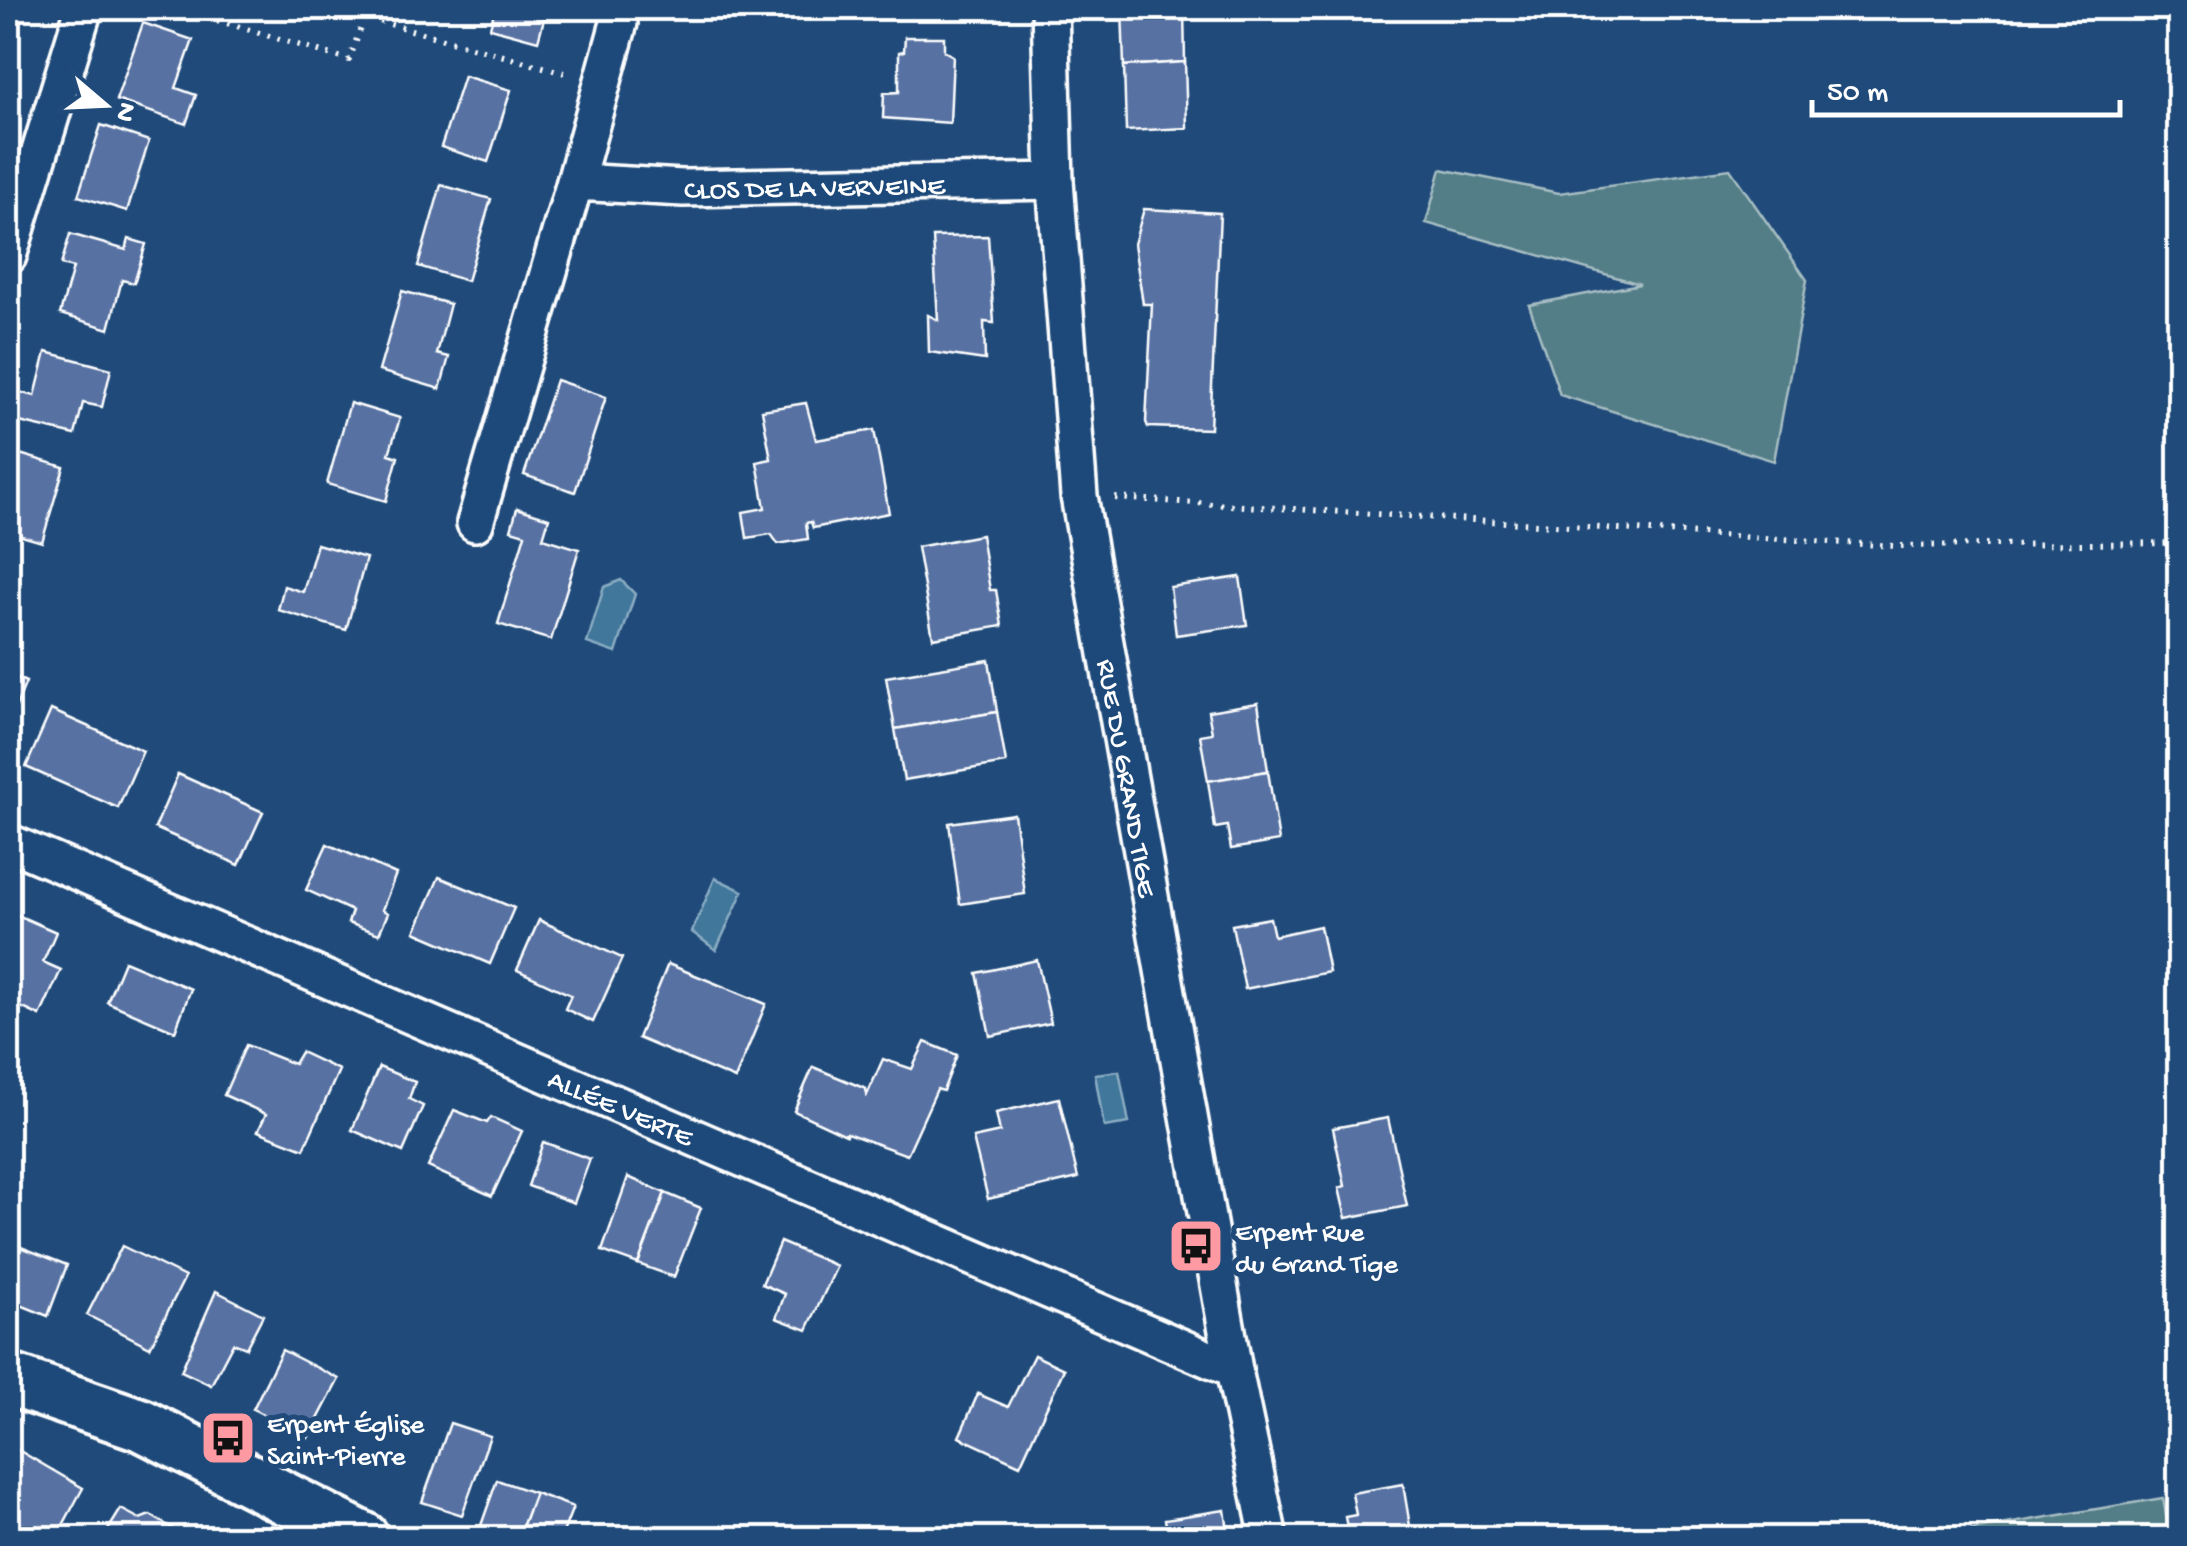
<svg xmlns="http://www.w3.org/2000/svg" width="2187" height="1546" font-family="'Gochi Hand',sans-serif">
  <rect width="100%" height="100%" fill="#1f4a7a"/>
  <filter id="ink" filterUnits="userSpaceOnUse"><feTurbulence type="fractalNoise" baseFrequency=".01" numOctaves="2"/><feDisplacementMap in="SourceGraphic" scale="20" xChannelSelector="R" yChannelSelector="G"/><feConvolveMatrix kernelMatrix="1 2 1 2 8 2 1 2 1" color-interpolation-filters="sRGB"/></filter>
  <g filter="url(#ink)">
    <g fill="#527e87" stroke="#a8bec3" stroke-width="2.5">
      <path d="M1441,169L1559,193L1730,169L1807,280L1774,461L1560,395L1529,305L1640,284L1426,223Z"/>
      <path d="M2163,1498L2170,1538H1922Z"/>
    </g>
    <g fill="#3f779b" stroke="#8cadc3" stroke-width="2.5">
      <path d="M621,580L635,594L616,653L587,643L604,587Z"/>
      <path d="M715,878L743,891L716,950L692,932Z"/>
      <path d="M1119,1071L1129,1123L1104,1127L1095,1074Z"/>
    </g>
    <g fill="#5771a2" stroke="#fff" stroke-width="2.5">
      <path d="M495,8H547L538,41L490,28Z"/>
      <path d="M1122,8H1184L1185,62L1124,66Z"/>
      <path d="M143,23L193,40L176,88L196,95L186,124L116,100Z"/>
      <path d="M905,37H944V51L953,56L950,123L883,118L884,93L899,92V52L904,51Z"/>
      <path d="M1185,62L1187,128L1126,131L1124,66Z"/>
      <path d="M464,76L511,90L488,162L441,147Z"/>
      <path d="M101,125L149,141L127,211L78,196Z"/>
      <path d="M441,185L491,199L467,281L418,266Z"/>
      <path d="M1144,209L1220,213L1210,429L1148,427L1146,422L1152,304H1143L1134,244Z"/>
      <path d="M70,234L126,250L129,239L146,244L134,283L122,280L109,329L60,314L73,268L61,265Z"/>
      <path d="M988,236L994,323L984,322L985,360L929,352L928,315L938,320L933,237Z"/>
      <path d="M402,291L450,304L437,354L449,357L440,389L379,371Z"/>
      <path d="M46,352L111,369L102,407L83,403L75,435L11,420L19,392L35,396Z"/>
      <path d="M556,380L606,397L575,492L524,475Z"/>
      <path d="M350,403L400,418L389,454L398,457L386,501L327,484Z"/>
      <path d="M806,403L816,440L874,430L889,513L813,528L811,522L806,523L808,539L778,544L771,534L747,538L743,512L765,508L757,462L771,459L762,410Z"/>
      <path d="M13,452L64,467L42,542L8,532V470Z"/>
      <path d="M517,508L549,518L543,538L579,549L551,640L498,624L525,534L511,530Z"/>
      <path d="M981,535L990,590H996L1002,626L933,638L917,547Z"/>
      <path d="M317,544L366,558L346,630L278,610L284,586L303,592Z"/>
      <path d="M1240,577L1247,625L1176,635L1170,587Z"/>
      <path d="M989,660L997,712L895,729L886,677Z"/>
      <path d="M8,674L26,682L8,726Z"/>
      <path d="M1258,703L1268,771L1208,781L1200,735L1212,733L1208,711Z"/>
      <path d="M51,710L143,751L118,808L26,767Z"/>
      <path d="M997,712L1006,763L904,780L895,729Z"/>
      <path d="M1268,771L1279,841L1231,849L1227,826L1215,828L1208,781Z"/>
      <path d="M178,774L263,812L239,865L155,828Z"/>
      <path d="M1014,814L1025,894L960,904L949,823Z"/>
      <path d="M327,844L396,874L382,910L388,913L379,934L348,923L352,911L306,890Z"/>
      <path d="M439,877L514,908L490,964L415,932Z"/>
      <path d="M8,911L56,932L43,962L61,970L40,1016L8,1001Z"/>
      <path d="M1270,918L1274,936L1320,926L1329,972L1245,989L1232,925Z"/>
      <path d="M539,920L622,958L593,1022L565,1009L571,995L517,970Z"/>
      <path d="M1037,960L1051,1023L990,1036L977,973Z"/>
      <path d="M124,961L191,989L175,1031L107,1002Z"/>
      <path d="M668,964L766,1004L735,1079L638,1038Z"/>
      <path d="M925,1042L957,1055L943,1091L937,1089L907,1155L847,1133L846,1135L794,1111L813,1067L866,1089L867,1095L883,1059L912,1069Z"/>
      <path d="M246,1045L294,1064L301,1052L339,1070L304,1149L258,1131L266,1114L224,1095Z"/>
      <path d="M379,1067L415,1082L409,1099L423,1106L403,1152L352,1130Z"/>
      <path d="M1059,1098L1078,1178L988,1199L973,1138L1000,1132L996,1113Z"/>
      <path d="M454,1110L487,1123L491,1117L522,1131L492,1196L428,1167Z"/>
      <path d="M1388,1118L1407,1206L1346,1218L1339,1188L1345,1186L1333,1128Z"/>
      <path d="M543,1142L590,1159L574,1203L528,1186Z"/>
      <path d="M628,1177L665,1193L638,1264L602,1251Z"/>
      <path d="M665,1193L701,1208L674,1277L638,1264Z"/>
      <path d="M8,1242L67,1265L48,1316L8,1300Z"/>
      <path d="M780,1242L837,1266L807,1330L776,1318L785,1294L762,1284Z"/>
      <path d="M122,1246L185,1277L150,1347L87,1315Z"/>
      <path d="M216,1291L263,1315L246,1348L233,1343L211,1385L181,1371Z"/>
      <path d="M282,1350L339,1379L308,1438L253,1409Z"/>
      <path d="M1034,1355L1064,1369L1020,1465L959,1437L978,1394L1008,1407Z"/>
      <path d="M450,1423L490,1436L462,1515L422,1502Z"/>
      <path d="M13,1447L83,1488L56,1538H45L8,1516V1455Z"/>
      <path d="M497,1480L535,1493L518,1538H489L478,1534Z"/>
      <path d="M1403,1484L1412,1538H1349L1345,1517L1356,1515L1352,1493Z"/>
      <path d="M535,1493L573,1507L561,1538H518Z"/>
      <path d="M121,1509L140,1519L150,1515L172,1528L175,1538H103Z"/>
      <path d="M1225,1510L1229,1538H1168L1165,1519Z"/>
    </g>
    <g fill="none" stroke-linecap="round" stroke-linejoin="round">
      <g stroke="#fff" stroke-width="42">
        <g id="street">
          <path id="s1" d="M1050,8L1055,181L1079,496L1234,1370L1269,1538"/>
          <path d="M575,182L619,23"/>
          <path d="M8,256L84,8"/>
          <path id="s2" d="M475,523L575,182L683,188L1055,181"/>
          <path id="s3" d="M8,842L1234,1370"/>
        </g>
      </g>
      <g stroke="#fff" stroke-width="58">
        <path id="secondary" d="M8,1379L142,1425L363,1538"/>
      </g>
      <g stroke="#fff" stroke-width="6" stroke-dasharray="2.5 8" stroke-linecap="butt">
        <path d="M177,8L349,60L365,17L568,74"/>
        <path d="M1115,498L1895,546L2180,543"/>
      </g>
      <use href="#street" stroke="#1f4a7a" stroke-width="35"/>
      <use href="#secondary" stroke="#1f4a7a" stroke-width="50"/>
    </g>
  </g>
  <defs>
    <g id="bus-square" transform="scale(2.875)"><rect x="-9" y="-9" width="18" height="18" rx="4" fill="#ff9aa2" stroke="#1f4a7a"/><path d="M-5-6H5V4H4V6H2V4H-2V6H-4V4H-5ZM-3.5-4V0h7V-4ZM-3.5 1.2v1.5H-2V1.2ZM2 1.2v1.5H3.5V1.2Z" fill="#111"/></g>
  </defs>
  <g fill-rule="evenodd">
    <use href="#bus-square" x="1196" y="1246"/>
    <use href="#bus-square" x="228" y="1438"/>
  </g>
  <g text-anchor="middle" stroke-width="10" stroke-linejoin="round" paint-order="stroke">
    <g font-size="28" fill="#fff" stroke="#1f4a7a">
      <text dy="10" stroke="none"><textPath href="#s2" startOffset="595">CLOS DE LA VERVEINE</textPath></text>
      <text dy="10" stroke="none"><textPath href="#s1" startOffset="775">RUE DU GRAND TIGE</textPath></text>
      <text dy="10" stroke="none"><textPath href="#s3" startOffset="668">ALLÉE VERTE</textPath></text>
    </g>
    <g font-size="28" fill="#fff" stroke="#1f4a7a" text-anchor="start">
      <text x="1235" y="1240">Erpent Rue<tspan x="1235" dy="32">du Grand Tige</tspan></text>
      <text x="267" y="1432">Erpent Église<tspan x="267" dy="32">Saint-Pierre</tspan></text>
    </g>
  </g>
  <rect width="2187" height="1546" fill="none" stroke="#1f4a7a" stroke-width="40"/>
  <rect x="20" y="20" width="2147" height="1506" fill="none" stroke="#fff" stroke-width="4" filter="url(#ink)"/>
  <g transform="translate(105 105) rotate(109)" stroke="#1f4a7a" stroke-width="8" paint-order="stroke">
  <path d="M0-8L18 38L0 25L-18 38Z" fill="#ffffff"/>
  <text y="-15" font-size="28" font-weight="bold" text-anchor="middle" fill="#ffffff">N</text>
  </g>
  <path d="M1812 100v15h308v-15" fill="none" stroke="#ffffff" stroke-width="5"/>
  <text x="1827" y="100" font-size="30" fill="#ffffff" stroke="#1f4a7a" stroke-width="8" paint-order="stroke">50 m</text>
</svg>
